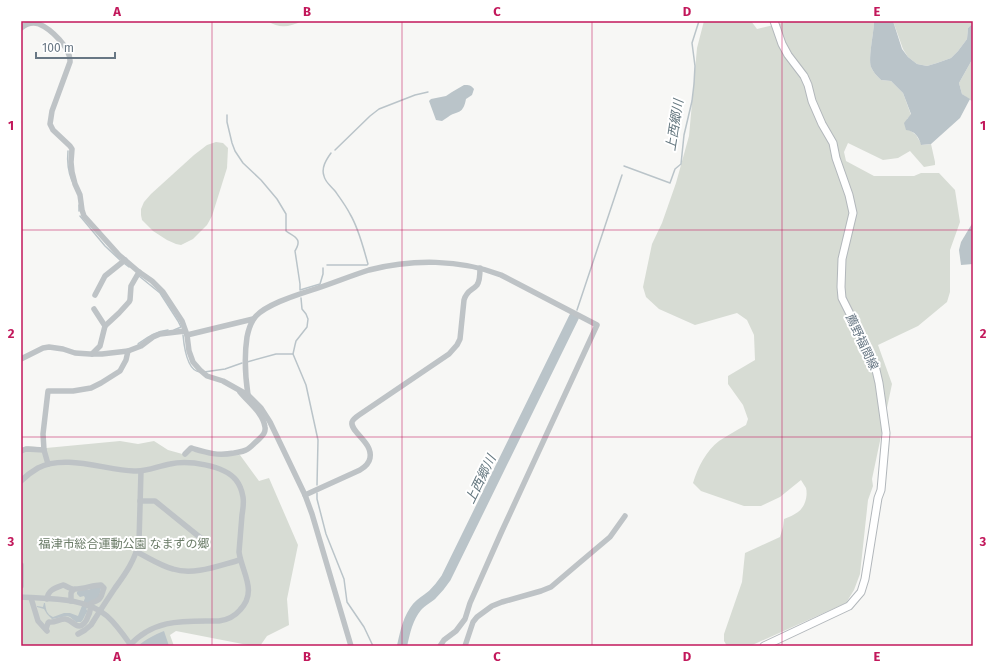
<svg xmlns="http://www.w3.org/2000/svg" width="994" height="667" font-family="'Fira Sans','Noto Sans JP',sans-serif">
  <rect width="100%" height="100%" fill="#f7f7f5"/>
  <g fill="#d7dcd4">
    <path d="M268,21H302C290,27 279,29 268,21Z"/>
    <path d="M704,21H751L757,29L791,21H874C874,33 868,57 871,67C873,72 877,76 881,80L891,81L903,93L911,115L907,119L911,131L916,135L922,145L931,144L935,162V165L924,167L910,151L898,158L883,160L848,143L844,152L846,161L874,176H914L921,173H939L955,190L960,222L950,250V292L947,302L918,326L878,345L892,384L872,479L873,486L868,500L860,574L854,590L846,603L750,646H727L724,641V634L742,582L745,553L780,537L783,527L784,519C789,517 794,515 798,512C805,507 808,496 806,488C805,486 802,482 801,480L780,497L761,506H744L701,491L693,483C698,467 706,451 719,441C728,435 737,430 746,425L748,419L743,405L728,384V376L755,360L754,335L747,320L737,313L695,325L659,309L646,297L643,287L652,244L662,223L676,183L689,136L697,48Z"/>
    <path d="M893,21H973V26L972,24L968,28L967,39L958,51L951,58L937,63L927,66L917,64L908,57L903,49Z"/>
    <path d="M973,58V102L962,94L959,83Z"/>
    <path d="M216,142L223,143L228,148L227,168L212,216L207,225L193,239L181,245L176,244L167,240L153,231L142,220L141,215V209L144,202L151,194L194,155L207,145Z"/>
    <path d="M120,441L138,444L154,441L168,450L186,455L191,451L223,456L240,455L259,481L269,478L298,545L287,599L289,625L267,636L260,646H253L176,631L170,635L174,646H21V448L28,446L46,448Z"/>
  </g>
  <g fill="#bac4c9">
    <path d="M874,21H893L902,49L908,57L917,64L927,66L937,63L951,58L958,51L967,39L968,28L972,24L973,26V58L959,83L962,94L970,99L960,118L931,144L921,145C919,137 915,131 906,130L904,123L911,114L903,93L891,81L881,80C877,76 873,72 871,67C868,57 874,33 874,21Z"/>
    <path d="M464,85C469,85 471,85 474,89L472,95L466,99C463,115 458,110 448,117C446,118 444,120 442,121L436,120L429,101L431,99L446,96L452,92Z"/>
    <path d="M973,222V264L961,265L959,250L961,242Z"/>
    <path d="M96,587L101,588L99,597L86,609L87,610V612C84,616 84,619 81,622H76L70,617L67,616L52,619L47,614L44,609L37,607V606L43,607L44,603H45C46,609 46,614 53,617L64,613H70L78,616L85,598L84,596L80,597L77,594V592L79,590H88Z"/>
    <path d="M164,631L169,646H138C146,639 154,635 164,631Z"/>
  </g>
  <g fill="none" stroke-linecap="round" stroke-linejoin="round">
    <g stroke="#bac4c9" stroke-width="1.5">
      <path d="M227,115V122L232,143L235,151L243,163L261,180L277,199L286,214V231C294,237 303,238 295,251L300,284V290L320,284L323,274V268"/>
      <path d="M335,150L370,116L379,109L415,95L428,92"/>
      <path d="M68,151C67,161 68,171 72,181"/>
      <path d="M624,166L670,183L675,169L681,164L684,135L692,101L694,84L695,66L692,43L699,21"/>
      <path d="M79,205V211"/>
      <path d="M80,216L105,246L120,260"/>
      <path d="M125,264L129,267"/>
      <path d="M327,265H367L368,264C363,247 359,229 350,214C346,206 340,198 335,191C331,186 325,182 324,176C321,168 326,160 331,153"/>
      <path d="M139,276L160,293L178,321L181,327L174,330"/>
      <path d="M301,298L302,309L306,314L308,319L307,327L296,341L295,345L293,354L306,385L318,440L317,485"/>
      <path d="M577,310L622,175"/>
      <path d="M183,335C184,346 187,371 200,372"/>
      <path d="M138,344C148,337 156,331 168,330"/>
      <path d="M247,362L276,354H293"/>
      <path d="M204,372L225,369L242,363"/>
      <path d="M317,493V499L326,534L344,579L347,602L364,627L373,646"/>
    </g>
    <path stroke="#bac4c9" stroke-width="10" d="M402,646C405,632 408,618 417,607C421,602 427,599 432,595C437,590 442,584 446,578L574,317"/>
    <g stroke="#b2b7bb" stroke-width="9">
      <path id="major" d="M764,646L849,606L861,592L865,579L878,498L881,490L886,433L879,383L876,370L872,358L842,298L841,287L842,259L853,213L849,195L836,158L833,143L822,124L812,101L808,85L804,76L788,55L782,44L774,21"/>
    </g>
    <g stroke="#bec3c6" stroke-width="5.5">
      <path d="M21,28C26,24 33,22 39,24C51,29 71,48 70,62L52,111L50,124L53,130L70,146L72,149L71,162L72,172L75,184L80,195L82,210L84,216L119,255L139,272L152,281L163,292L182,321L187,335L189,351L193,362L200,370L207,376L223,381L248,395L261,408L270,422L305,495L312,514L351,646"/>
      <path d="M95,295L105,276L125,260"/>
      <path d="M94,309L105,326"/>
      <path d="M187,335L253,319"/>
      <path d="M92,354L100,346L105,326L119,313L129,302L130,300L131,286L139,272"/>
      <path d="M21,359L43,348L49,347L63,349L75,353L90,354H102L128,351L141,346L153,337L160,334L185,331"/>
      <path d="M248,395C245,375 244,357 247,337C248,332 250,325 253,320C261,306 296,295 312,290C331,284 350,276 369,270C412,259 460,259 501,275L597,325L501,533L470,603L465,619L456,631L444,640L440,646"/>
      <path d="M21,451L26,449L44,450"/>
      <path d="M185,454L191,448C208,453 217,456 234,453C238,452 242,452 246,450C251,448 254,443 258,440C262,436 266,433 265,427C263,413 249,403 240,392"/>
      <path d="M48,464L44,450L43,434L48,391H73L91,388L101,383L120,371L126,360L128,351"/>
      <path d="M21,481C26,476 31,472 38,468C65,454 105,470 134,471C147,472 158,466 170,464C188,460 224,465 236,480C240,485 242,491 243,497C244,503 243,509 242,515C241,527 240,540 239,552C242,573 258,591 240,610C234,617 227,620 219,621C185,621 154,618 129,646"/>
      <path d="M305,495L360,470C365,467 369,464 370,458C373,442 350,432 352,422C353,419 356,417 359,415L449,354L457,345L460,339L464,300C467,290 472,291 477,285C480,281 480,273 480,268"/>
      <path d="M140,501H155L202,539"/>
      <path d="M137,552C149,558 161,566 173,569C194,576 220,565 240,560"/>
      <path d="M21,565V586"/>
      <path d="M21,597C48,599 85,597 107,616C116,624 123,634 130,644"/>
      <path d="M31,598L38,621L47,631"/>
      <path d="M47,599C48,590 55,588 63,585C67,586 71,590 75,589C84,589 93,585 101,585L104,588C102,592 102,598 98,600C95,602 92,602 89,605"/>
      <path d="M71,601V593L73,590"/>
      <path d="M46,629L48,623L49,622C55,623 59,619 65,619C69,619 72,623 76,625C85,630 90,613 91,606"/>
      <path d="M78,634L85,630L91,625C99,612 107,600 115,588C126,573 135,560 139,542L141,471"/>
      <path d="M465,646L473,622L477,617L492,606L502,602L541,591L551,587L578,564L610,537L625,516"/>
    </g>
    <use href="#major" stroke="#fff" stroke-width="7"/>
  </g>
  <path fill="none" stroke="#c2185b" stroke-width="1" stroke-opacity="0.55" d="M212,21V646M402,21V646M592,21V646M782,21V646M21,230H973M21,437H973"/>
  <g text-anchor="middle" stroke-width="4" stroke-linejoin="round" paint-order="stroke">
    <g font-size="12" fill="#687784" stroke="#fff">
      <text transform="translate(862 342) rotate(65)" y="4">薦野福間線</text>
    </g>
    <g font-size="12" fill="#6a7b67" stroke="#fff">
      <text x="124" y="548">福津市総合運動公園 なまずの郷</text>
    </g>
    <g font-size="13" font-style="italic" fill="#64777f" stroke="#fff">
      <text transform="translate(674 125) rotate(-81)" y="5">上西郷川</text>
      <text transform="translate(480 479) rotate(-64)" y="5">上西郷川</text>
    </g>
  </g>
  <rect width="994" height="667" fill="none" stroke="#ffffff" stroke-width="44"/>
  <path d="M36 52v6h79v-6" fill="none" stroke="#687784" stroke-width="2"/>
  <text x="42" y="52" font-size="12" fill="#687784" stroke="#ffffff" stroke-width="3" paint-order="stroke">100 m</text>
  <rect x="22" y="22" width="950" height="623" fill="none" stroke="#c2185b" stroke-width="1.5"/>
  <g font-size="13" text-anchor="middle" font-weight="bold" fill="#c2185b">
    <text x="117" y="16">A</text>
    <text x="307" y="16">B</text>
    <text x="497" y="16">C</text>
    <text x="687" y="16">D</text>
    <text x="877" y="16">E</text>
    <text x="11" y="130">1</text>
    <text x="983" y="130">1</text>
    <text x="11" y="338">2</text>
    <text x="983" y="338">2</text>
    <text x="11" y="546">3</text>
    <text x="983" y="546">3</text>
    <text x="117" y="661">A</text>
    <text x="307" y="661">B</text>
    <text x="497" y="661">C</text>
    <text x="687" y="661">D</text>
    <text x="877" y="661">E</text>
  </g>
</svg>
